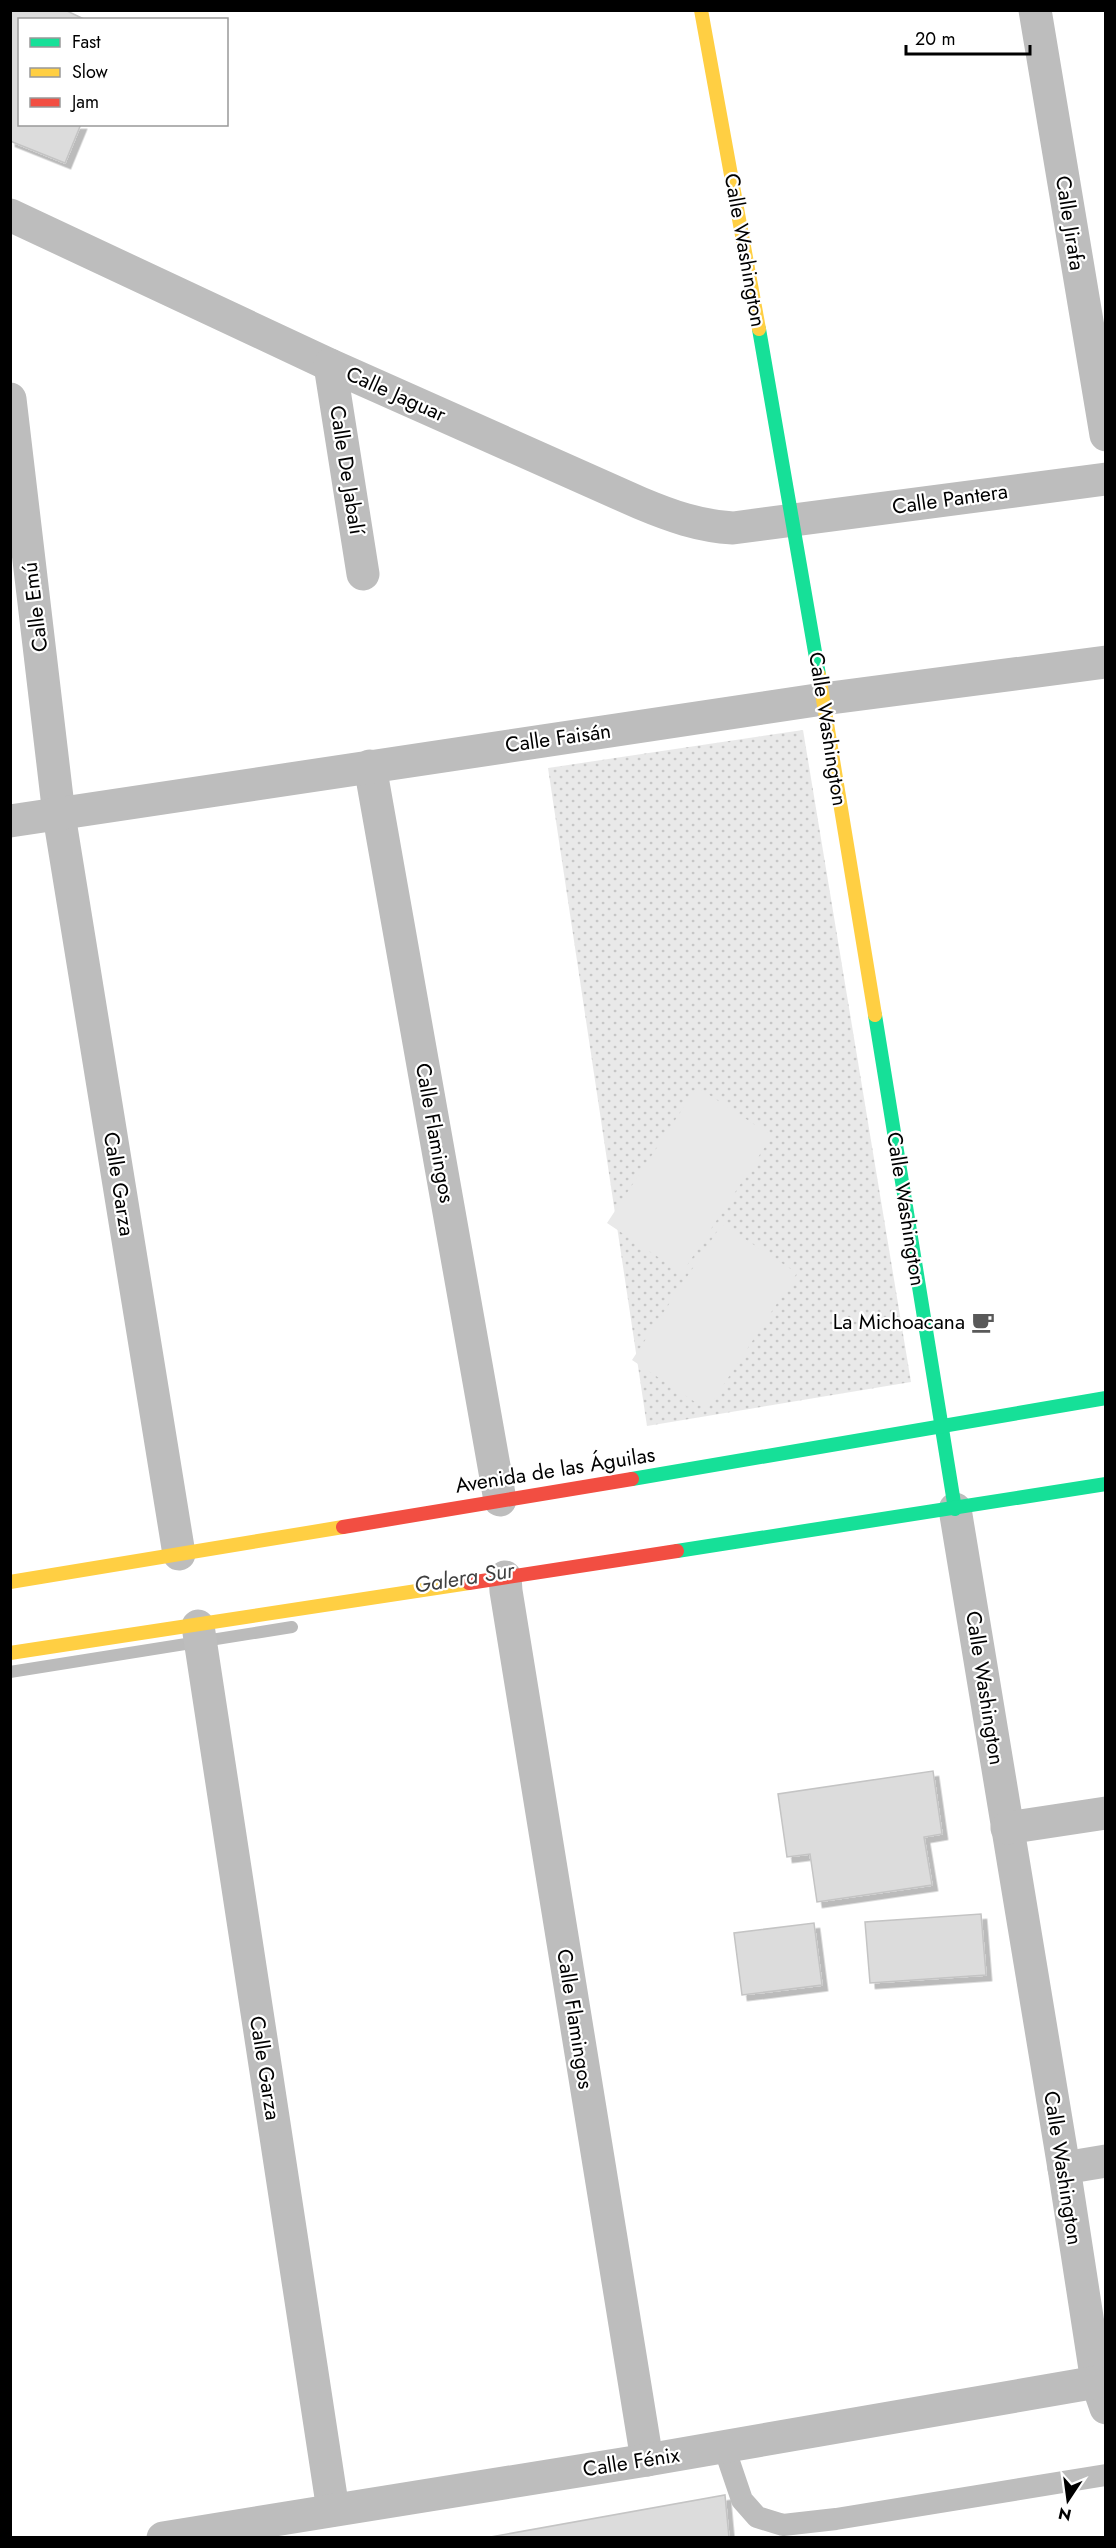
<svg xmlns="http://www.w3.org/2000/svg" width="1116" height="2548" font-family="Jost,sans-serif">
  <defs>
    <pattern id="park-dots" width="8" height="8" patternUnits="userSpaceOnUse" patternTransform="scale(1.5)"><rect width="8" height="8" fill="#e9e9e9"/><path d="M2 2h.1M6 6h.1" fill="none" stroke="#c6c6c6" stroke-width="1.8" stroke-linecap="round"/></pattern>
    <filter id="shadow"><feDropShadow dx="5.5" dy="5.5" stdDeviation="0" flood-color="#0004"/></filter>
  </defs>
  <rect width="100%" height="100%" fill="#fff"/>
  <path fill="url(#park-dots)" d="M803,730L911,1382L647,1426L548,768Z"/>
  <g fill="#e9e9e9">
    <path d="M697,1087L772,1136L682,1273L607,1223Z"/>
    <path d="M722,1224L797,1273L707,1410L632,1360Z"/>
  </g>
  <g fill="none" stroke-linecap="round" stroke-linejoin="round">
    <path stroke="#bbb" stroke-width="12" d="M10,1672L292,1627"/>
  </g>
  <g fill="#dcdcdc" stroke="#c4c4c4" stroke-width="1.5" filter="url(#shadow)">
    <path d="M10,10H65L86,20H20V124H81L65,163L10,141Z"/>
    <path d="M933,1771L942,1834L924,1837L932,1885L817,1902L810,1854L787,1857L778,1794Z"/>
    <path d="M981,1914L986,1975L870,1983L865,1922Z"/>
    <path d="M814,1923L822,1985L742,1995L734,1933Z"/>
    <path d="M725,2495L729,2538H485Z"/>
  </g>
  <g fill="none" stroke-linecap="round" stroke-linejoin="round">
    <path stroke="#bdbdbd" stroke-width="22" d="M724,2447L742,2500L757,2517L783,2525L836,2519L1106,2475"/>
    <g stroke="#bdbdbd" stroke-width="33">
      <path d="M1035,10L1106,435"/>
      <path d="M10,215L330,365L640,503C671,516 699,526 733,528L1106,479"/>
      <path d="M330,365L363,574"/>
      <path d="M10,399L59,815L179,1554"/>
      <path d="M370,766L500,1500"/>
      <path d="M10,821L823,699L1106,662"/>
      <path d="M955,1509L1064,2168L1097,2382L1106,2408"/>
      <path d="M505,1577L506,1591L647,2460"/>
      <path d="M198,1626L333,2510"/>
      <path d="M1007,1828L1106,1813"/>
      <path d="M1064,2168L1106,2161"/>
      <path d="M163,2538L647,2460L1097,2382"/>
    </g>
    <g stroke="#16e098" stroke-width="14">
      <path d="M759,329L819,675"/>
      <path d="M875,1015L955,1509"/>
      <path d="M632,1479L1106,1398"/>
      <path d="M677,1551L1106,1484"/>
    </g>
    <g stroke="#ffcf43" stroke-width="14">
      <path d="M701,10L759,329"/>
      <path d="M819,675L875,1015"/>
      <path d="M10,1582L343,1527"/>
      <path d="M10,1653L469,1583"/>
    </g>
    <g stroke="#f24e42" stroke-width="14">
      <path d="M343,1527L632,1479"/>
      <path d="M469,1583L677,1551"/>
    </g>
  </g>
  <defs>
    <g id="cafe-bare" transform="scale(1.8)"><path d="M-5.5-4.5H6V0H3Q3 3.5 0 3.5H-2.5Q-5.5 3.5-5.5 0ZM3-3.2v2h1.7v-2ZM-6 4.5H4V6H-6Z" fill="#595959" stroke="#fff" stroke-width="2.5" paint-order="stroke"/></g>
  </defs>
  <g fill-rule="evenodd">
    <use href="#cafe-bare" x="983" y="1322"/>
  </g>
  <g text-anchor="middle" stroke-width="4.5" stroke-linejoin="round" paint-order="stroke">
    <g font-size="21" fill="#000" stroke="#fff">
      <text transform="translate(1070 223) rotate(81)" y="7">Calle Jirafa</text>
      <text transform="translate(745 250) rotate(80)" y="7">Calle Washington</text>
      <text transform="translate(396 394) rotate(24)" y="7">Calle Jaguar</text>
      <text transform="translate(347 470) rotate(81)" y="7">Calle De Jabalí</text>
      <text transform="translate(950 499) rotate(-8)" y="7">Calle Pantera</text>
      <text transform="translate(35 607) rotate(-97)" y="7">Calle Emú</text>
      <text transform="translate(828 729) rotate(81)" y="7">Calle Washington</text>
      <text transform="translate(558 738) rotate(-8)" y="7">Calle Faisán</text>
      <text transform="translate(435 1133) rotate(80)" y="7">Calle Flamingos</text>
      <text transform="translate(119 1184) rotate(81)" y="7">Calle Garza</text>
      <text transform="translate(906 1209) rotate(81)" y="7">Calle Washington</text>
      <text transform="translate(555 1470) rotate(-9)" y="7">Avenida de las Águilas</text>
      <text transform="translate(985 1688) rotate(81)" y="7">Calle Washington</text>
      <text transform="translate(575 2019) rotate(81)" y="7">Calle Flamingos</text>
      <text transform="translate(265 2068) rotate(81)" y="7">Calle Garza</text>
      <text transform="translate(1063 2168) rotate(81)" y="7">Calle Washington</text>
      <text transform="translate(631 2462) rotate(-9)" y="7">Calle Fénix</text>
    </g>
    <g font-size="21" fill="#000" stroke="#fff" text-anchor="end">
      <text x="965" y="1329">La Michoacana</text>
    </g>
    <g font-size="22" font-style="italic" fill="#3f3f3f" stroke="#fff">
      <text transform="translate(464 1577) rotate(-9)" y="8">Galera Sur</text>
    </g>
  </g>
  <rect width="1116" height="2548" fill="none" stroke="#000000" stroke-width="24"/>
  <rect x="18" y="18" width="210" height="108" fill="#ffffff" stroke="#999999" stroke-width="1.5"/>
  <rect x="30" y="38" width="30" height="9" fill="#16e098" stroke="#999999" stroke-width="1.5"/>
  <text x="72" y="48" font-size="18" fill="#000000">Fast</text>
  <rect x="30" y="68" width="30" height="9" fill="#ffcf43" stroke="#999999" stroke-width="1.5"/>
  <text x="72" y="78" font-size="18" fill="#000000">Slow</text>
  <rect x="30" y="98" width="30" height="9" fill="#f24e42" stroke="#999999" stroke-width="1.5"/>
  <text x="72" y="108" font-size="18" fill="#000000">Jam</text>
  <g transform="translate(1068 2500) rotate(193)" stroke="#ffffff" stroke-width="4.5" paint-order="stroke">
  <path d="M0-4.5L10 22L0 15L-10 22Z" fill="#000000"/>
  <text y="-9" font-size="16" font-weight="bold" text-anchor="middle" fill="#000000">N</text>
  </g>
  <path d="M906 45v9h124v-9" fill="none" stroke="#000000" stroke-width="3"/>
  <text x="915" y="45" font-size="18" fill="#000000" stroke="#ffffff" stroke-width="4.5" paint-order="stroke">20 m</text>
</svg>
